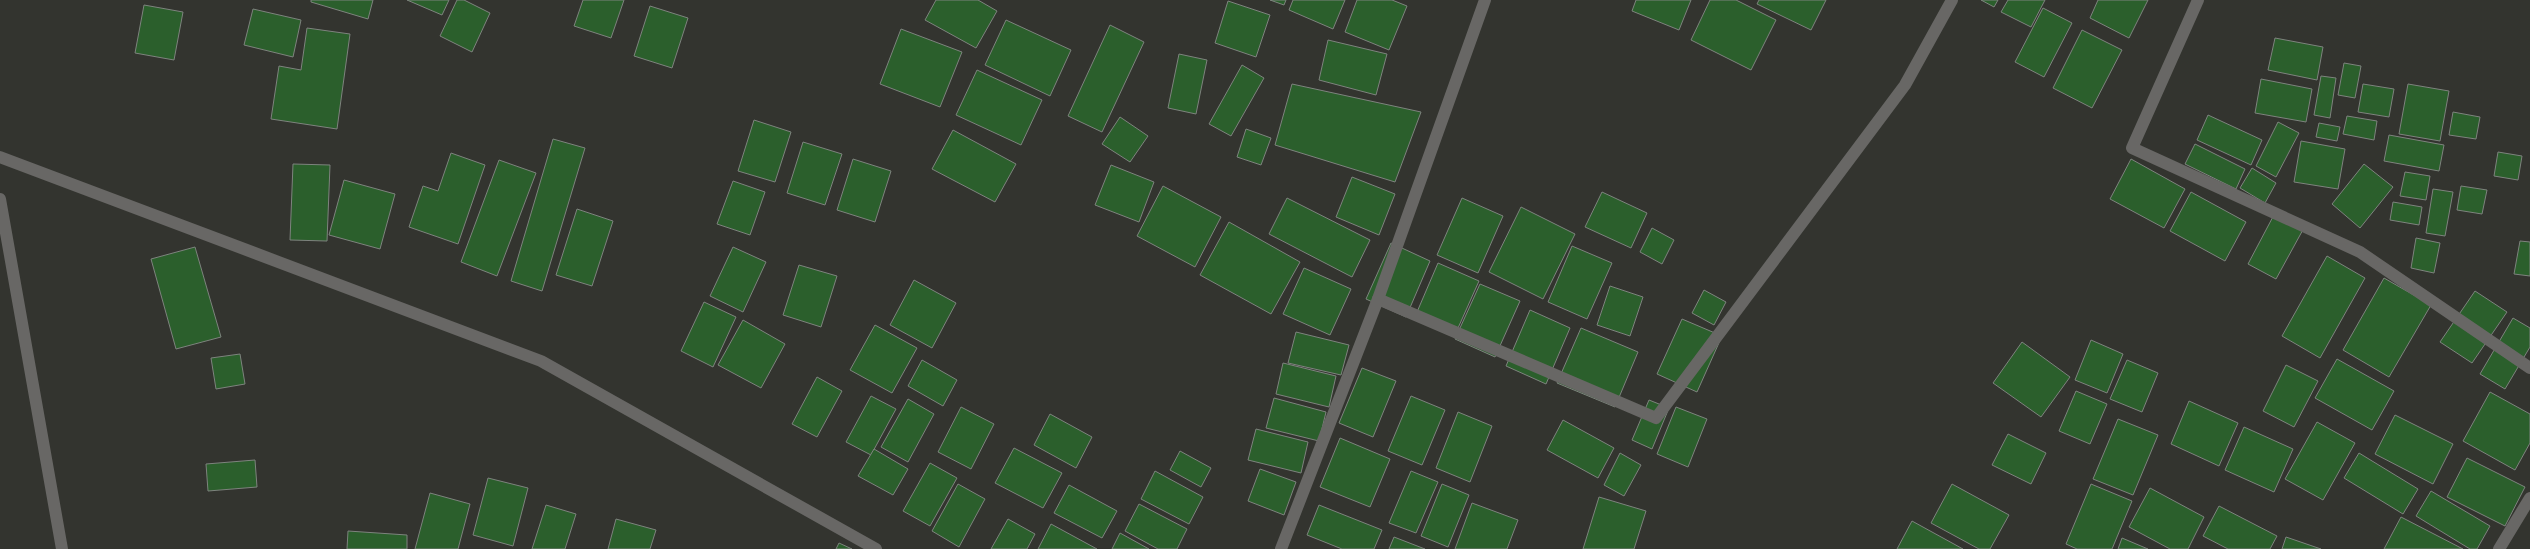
<svg xmlns="http://www.w3.org/2000/svg" width="2530" height="549" font-family="Helvetica,sans-serif">
  <rect width="100%" height="100%" fill="#33342f"/>
  <g fill="#2b5f2c" stroke="#7e837e">
    <path d="M311,0H373L368,19L311,2Z"/>
    <path d="M407,0H449L442,15Z"/>
    <path d="M457,0H464L490,13L472,52L440,36Z"/>
    <path d="M583,0H624L611,38L574,26Z"/>
    <path d="M936,0H978L997,11L976,48L925,20Z"/>
    <path d="M1270,0H1286L1284,5Z"/>
    <path d="M1293,0H1345L1333,29L1289,10Z"/>
    <path d="M1357,0H1392L1407,6L1389,50L1345,32Z"/>
    <path d="M1636,0H1691L1679,30L1632,11Z"/>
    <path d="M1710,0H1736L1776,20L1751,70L1691,40Z"/>
    <path d="M1759,0H1826L1811,30L1757,4Z"/>
    <path d="M1981,0H1998L1994,7Z"/>
    <path d="M2008,0H2045L2031,27L2001,12Z"/>
    <path d="M2098,0H2148L2129,38L2090,18Z"/>
    <path d="M1228,1L1270,15L1256,57L1215,43Z"/>
    <path d="M144,5L183,12L174,60L135,53Z"/>
    <path d="M650,6L688,18L672,68L634,56Z"/>
    <path d="M2043,8L2072,23L2044,77L2015,62Z"/>
    <path d="M253,9L301,20L293,57L244,45Z"/>
    <path d="M1006,20L1071,50L1050,96L985,65Z"/>
    <path d="M1110,25L1144,42L1102,132L1068,116Z"/>
    <path d="M307,28L350,34L337,129L271,119L279,66L301,70Z"/>
    <path d="M901,29L962,52L940,107L880,84Z"/>
    <path d="M2082,30L2122,50L2092,108L2053,88Z"/>
    <path d="M2275,38L2323,47L2317,80L2268,70Z"/>
    <path d="M1328,40L1387,54L1376,95L1319,80Z"/>
    <path d="M1179,54L1207,60L1196,114L1168,108Z"/>
    <path d="M2344,63L2361,66L2355,98L2338,95Z"/>
    <path d="M1242,65L1264,78L1231,136L1209,124Z"/>
    <path d="M977,70L1042,100L1021,145L956,115Z"/>
    <path d="M2321,76L2336,78L2330,118L2314,115Z"/>
    <path d="M2261,79L2312,89L2306,122L2255,113Z"/>
    <path d="M1292,84L1421,112L1395,182L1275,145Z"/>
    <path d="M2363,84L2394,89L2389,117L2358,112Z"/>
    <path d="M2408,84L2449,91L2440,141L2399,134Z"/>
    <path d="M2453,112L2480,117L2476,139L2449,135Z"/>
    <path d="M2208,115L2262,140L2251,165L2197,140Z"/>
    <path d="M2347,116L2377,121L2374,140L2343,134Z"/>
    <path d="M1120,117L1148,136L1130,162L1102,144Z"/>
    <path d="M754,120L791,132L775,182L738,171Z"/>
    <path d="M2278,122L2299,133L2276,177L2256,166Z"/>
    <path d="M2319,123L2340,127L2337,141L2316,137Z"/>
    <path d="M1246,129L1271,138L1261,165L1237,157Z"/>
    <path d="M953,130L1016,164L995,202L932,169Z"/>
    <path d="M2389,135L2444,145L2439,171L2384,161Z"/>
    <path d="M553,139L585,148L542,291L511,281Z"/>
    <path d="M2301,141L2345,149L2338,189L2294,182Z"/>
    <path d="M803,142L842,154L825,205L787,193Z"/>
    <path d="M2195,144L2245,169L2236,189L2185,164Z"/>
    <path d="M2498,152L2522,156L2518,180L2494,176Z"/>
    <path d="M451,153L485,165L458,244L409,227L423,186L438,191Z"/>
    <path d="M853,159L891,171L875,222L837,210Z"/>
    <path d="M2131,159L2185,189L2164,228L2110,199Z"/>
    <path d="M499,160L536,173L497,276L461,262Z"/>
    <path d="M293,164L330,165L327,241L290,240Z"/>
    <path d="M2364,164L2393,187L2360,228L2332,204Z"/>
    <path d="M1111,165L1154,182L1139,222L1095,205Z"/>
    <path d="M2252,168L2276,183L2265,203L2240,188Z"/>
    <path d="M2405,172L2430,176L2426,200L2400,196Z"/>
    <path d="M1352,177L1395,194L1379,235L1336,217Z"/>
    <path d="M344,180L395,194L380,249L329,235Z"/>
    <path d="M733,181L765,192L750,235L717,224Z"/>
    <path d="M1163,186L1221,217L1195,267L1137,236Z"/>
    <path d="M2461,186L2487,190L2482,214L2457,210Z"/>
    <path d="M2433,189L2453,192L2445,236L2426,233Z"/>
    <path d="M1602,192L1647,213L1631,248L1585,227Z"/>
    <path d="M2191,192L2246,222L2225,261L2170,231Z"/>
    <path d="M1287,198L1370,240L1352,277L1269,234Z"/>
    <path d="M1462,198L1503,216L1478,273L1437,255Z"/>
    <path d="M2393,202L2422,207L2419,225L2390,220Z"/>
    <path d="M1521,207L1575,234L1543,299L1489,272Z"/>
    <path d="M577,209L613,221L592,286L556,275Z"/>
    <path d="M2276,211L2305,226L2276,279L2248,264Z"/>
    <path d="M1229,222L1300,262L1271,314L1200,275Z"/>
    <path d="M1652,228L1674,240L1662,264L1640,252Z"/>
    <path d="M2416,238L2440,243L2434,273L2411,268Z"/>
    <path d="M2520,241L2530,242V276L2514,274Z"/>
    <path d="M1391,243L1430,261L1406,317L1366,299Z"/>
    <path d="M1572,246L1612,263L1587,319L1548,302Z"/>
    <path d="M195,247L221,337L176,349L151,259Z"/>
    <path d="M733,247L766,262L743,312L710,296Z"/>
    <path d="M2327,256L2365,278L2320,358L2282,336Z"/>
    <path d="M1438,263L1479,281L1454,337L1414,319Z"/>
    <path d="M799,265L837,276L821,327L783,315Z"/>
    <path d="M1304,268L1351,289L1330,335L1283,314Z"/>
    <path d="M2384,278L2431,305L2389,377L2343,350Z"/>
    <path d="M914,280L956,303L932,348L890,325Z"/>
    <path d="M1480,284L1520,301L1495,357L1455,339Z"/>
    <path d="M1610,286L1643,297L1630,336L1597,325Z"/>
    <path d="M1704,290L1726,302L1714,325L1692,313Z"/>
    <path d="M2475,291L2507,312L2472,363L2440,342Z"/>
    <path d="M704,302L736,317L713,367L681,351Z"/>
    <path d="M1530,310L1570,328L1546,384L1506,366Z"/>
    <path d="M2513,318L2530,328V347L2505,389L2480,374Z"/>
    <path d="M1682,319L1722,336L1697,392L1657,374Z"/>
    <path d="M743,320L785,344L761,388L718,365Z"/>
    <path d="M875,325L917,348L892,393L850,370Z"/>
    <path d="M1581,328L1638,352L1615,407L1557,383Z"/>
    <path d="M1296,332L1349,345L1341,375L1288,363Z"/>
    <path d="M2091,340L2123,354L2107,393L2075,380Z"/>
    <path d="M2022,342L2070,377L2041,417L1993,383Z"/>
    <path d="M240,354L245,384L216,389L211,358Z"/>
    <path d="M2337,359L2394,391L2372,430L2315,398Z"/>
    <path d="M922,360L957,380L943,406L908,386Z"/>
    <path d="M2127,360L2158,373L2142,412L2110,399Z"/>
    <path d="M1283,363L1336,376L1329,407L1276,394Z"/>
    <path d="M2286,365L2318,381L2294,427L2263,411Z"/>
    <path d="M1362,368L1396,381L1373,437L1339,423Z"/>
    <path d="M817,377L842,391L817,437L792,424Z"/>
    <path d="M2076,391L2107,404L2090,444L2059,431Z"/>
    <path d="M2490,392L2530,414V443L2515,470L2463,441Z"/>
    <path d="M871,396L896,409L871,455L846,442Z"/>
    <path d="M1411,396L1445,410L1422,465L1388,451Z"/>
    <path d="M1274,398L1326,412L1319,441L1266,428Z"/>
    <path d="M908,399L934,414L908,462L881,447Z"/>
    <path d="M1649,400L1669,408L1652,449L1632,440Z"/>
    <path d="M2189,401L2238,423L2219,466L2171,444Z"/>
    <path d="M961,407L994,424L971,469L938,452Z"/>
    <path d="M1676,407L1707,419L1688,467L1657,454Z"/>
    <path d="M1458,412L1492,426L1470,482L1436,468Z"/>
    <path d="M1050,414L1092,437L1076,468L1034,445Z"/>
    <path d="M2395,415L2453,444L2433,484L2375,454Z"/>
    <path d="M2118,419L2158,435L2133,495L2093,479Z"/>
    <path d="M1563,420L1614,448L1598,478L1547,450Z"/>
    <path d="M2317,422L2355,443L2323,500L2285,479Z"/>
    <path d="M2244,427L2293,449L2274,492L2225,470Z"/>
    <path d="M1256,429L1308,442L1301,473L1248,460Z"/>
    <path d="M2008,434L2046,453L2031,484L1992,465Z"/>
    <path d="M1340,438L1390,459L1370,507L1320,487Z"/>
    <path d="M1014,448L1062,473L1043,508L995,483Z"/>
    <path d="M874,449L908,469L893,495L858,476Z"/>
    <path d="M1180,451L1211,468L1201,487L1170,470Z"/>
    <path d="M1620,453L1641,465L1624,496L1604,485Z"/>
    <path d="M2359,453L2418,489L2403,514L2344,478Z"/>
    <path d="M2467,458L2525,487L2505,526L2447,497Z"/>
    <path d="M255,460L257,487L208,491L206,464Z"/>
    <path d="M930,463L957,478L930,526L903,511Z"/>
    <path d="M1260,469L1296,482L1284,515L1248,501Z"/>
    <path d="M1155,471L1203,497L1189,524L1141,499Z"/>
    <path d="M1411,471L1438,482L1416,533L1389,523Z"/>
    <path d="M488,478L528,488L513,546L473,535Z"/>
    <path d="M958,484L985,499L959,547L932,531Z"/>
    <path d="M1442,484L1469,495L1448,547L1421,536Z"/>
    <path d="M1952,484L2009,515L1990,549H1979L1931,523Z"/>
    <path d="M2091,484L2132,501L2112,549H2077L2066,544Z"/>
    <path d="M1069,485L1117,511L1102,538L1054,513Z"/>
    <path d="M2150,488L2204,517L2188,549H2170L2129,527Z"/>
    <path d="M2431,491L2490,526L2477,549H2470L2416,516Z"/>
    <path d="M430,493L470,504L458,549H415Z"/>
    <path d="M1599,497L1646,511L1634,549H1583Z"/>
    <path d="M1472,503L1518,520L1507,549H1455Z"/>
    <path d="M1139,504L1187,529L1177,549H1158L1125,531Z"/>
    <path d="M546,505L576,514L565,549H532Z"/>
    <path d="M1319,505L1382,530L1374,549H1342L1307,535Z"/>
    <path d="M2219,506L2277,536L2270,549H2228L2203,536Z"/>
    <path d="M2401,517L2463,549H2384Z"/>
    <path d="M616,519L656,530L650,549H608Z"/>
    <path d="M1008,519L1035,534L1027,549H991Z"/>
    <path d="M1912,521L1963,549H1897Z"/>
    <path d="M1051,524L1097,549H1038Z"/>
    <path d="M348,531L407,535V549H347Z"/>
    <path d="M1120,533L1149,549H1112Z"/>
    <path d="M1394,537L1425,549H1389Z"/>
    <path d="M2286,537L2321,549H2282Z"/>
    <path d="M2122,538L2148,549H2118Z"/>
    <path d="M839,543L852,549H836Z"/>
  </g>
  <g fill="none" stroke-linecap="round" stroke-linejoin="round">
    <g stroke="#686765" stroke-width="12">
      <path d="M2198,0L2132,148L2360,252L2530,368"/>
      <path d="M0,157L541,361L876,549"/>
      <path d="M1378,299L1656,418L1905,85L1952,0"/>
      <path d="M1281,549L1378,299L1485,0"/>
      <path d="M2499,549L2530,498"/>
    </g>
    <path stroke="#686765" stroke-width="12" d="M0,199L62,549"/>
  </g>
</svg>
